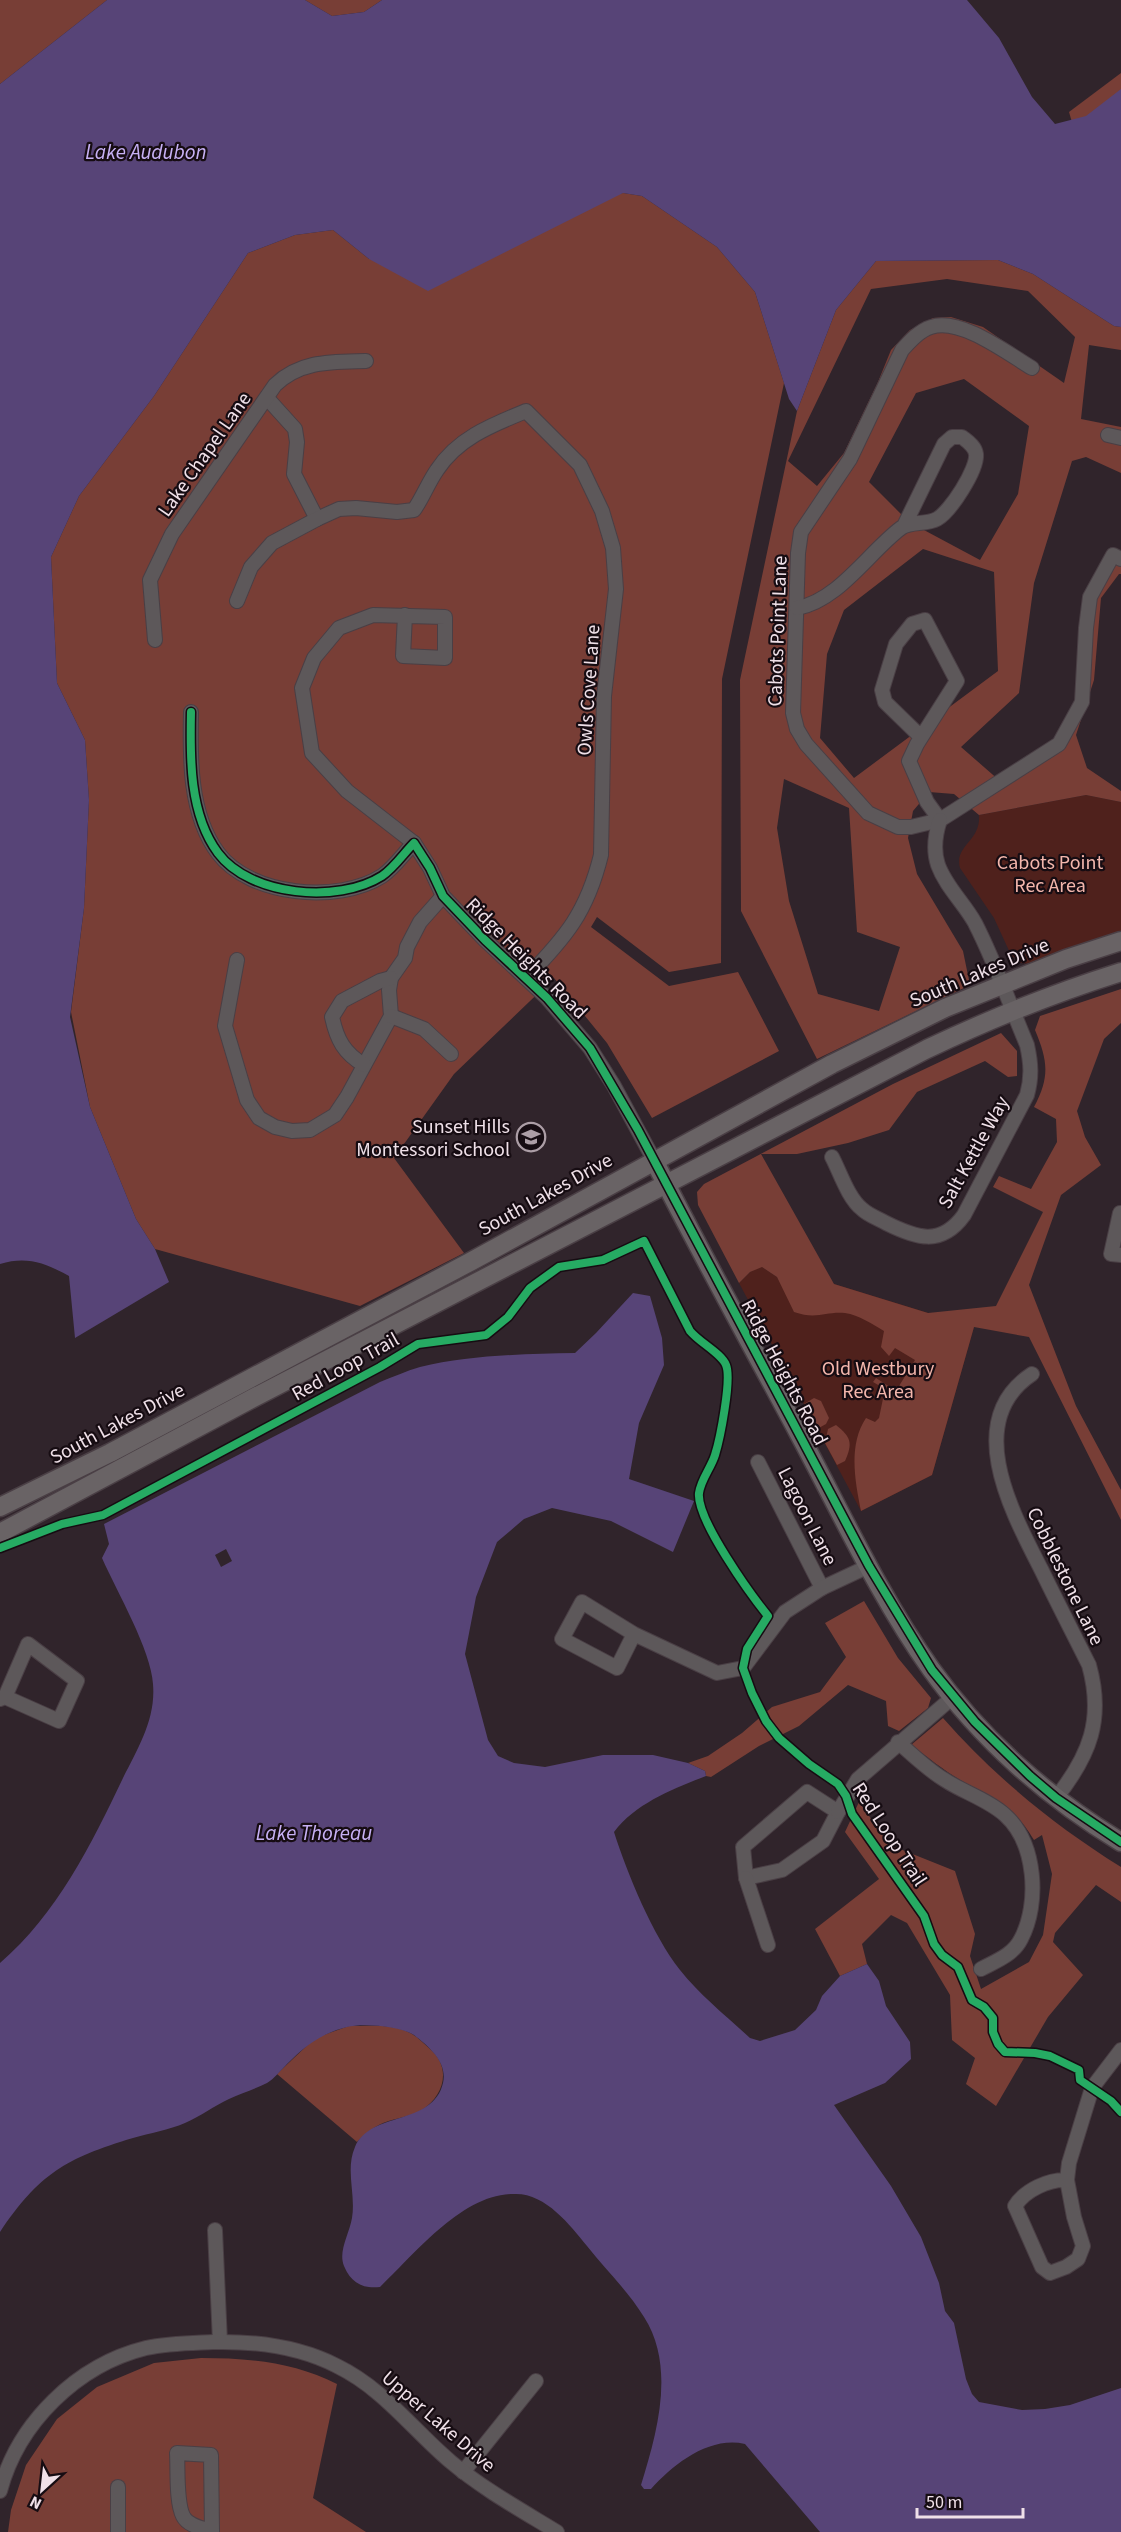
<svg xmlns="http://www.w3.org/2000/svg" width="1121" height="2532" font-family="'Source Sans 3',sans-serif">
  <rect width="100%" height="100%" fill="#30242b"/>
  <g fill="#4f211c">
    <path d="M1086,795L1121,802V934L1032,964L1021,963L1011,955L994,918L960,868C954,845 981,842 979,815Z"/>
    <path d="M761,1266L777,1277L784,1289L834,1284L974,1327L932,1475L861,1511L739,1283L750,1272Z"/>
  </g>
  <g fill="#783e36" fill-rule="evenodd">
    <path d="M0,0H107L0,84Z"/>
    <path d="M305,0H382L364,12L332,16Z"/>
    <path d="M1121,73V98L1076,136L1069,112Z"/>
    <path d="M623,193L642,196L717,247L755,292L784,383L722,679L721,963L669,972L597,917L591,927L669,986L738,972L779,1051L652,1118L607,1043L554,978L454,1074L394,1158L464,1253L360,1306L155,1249L136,1219L90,1107L71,1012L84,908L89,800L85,740L57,683L51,557L79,496L154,396L248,253L295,235L333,230L369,259Z"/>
    <path d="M998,260L1033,274L1114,326L1121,327V350L1089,345L1081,419L1121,427V473L1086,457L1072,461L1034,583L1019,693L961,747L1000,781L1059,744L1082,702L1090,597L1113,555L1121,559V574H1119L1101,598L1094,680L1076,735L1087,768L1121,791V802L1086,795L979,815L954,794L929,792L913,811L908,838L917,874L963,951L970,985L817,1059L741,911L740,680L797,411L836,310L876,261ZM947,279L1028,291L1075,337L1064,383L983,327L951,317L933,318L910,330L891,350L878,382L844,453L817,486L788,461L871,289ZM964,379L1029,426L1018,494L980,560L909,522L869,482L916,393ZM923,549L994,572L998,671L854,778L820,738L827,654L844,610ZM784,779L849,808L857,932L900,947L879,1011L818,994L789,901L777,828Z"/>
    <path d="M1121,989V1023L1104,1039L1077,1111L1085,1137L1101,1165L1061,1195L1029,1285L1076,1406L1121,1490V1520L1029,1337L974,1327L932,1475L861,1511C855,1481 848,1445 866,1418L875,1422L879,1418L885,1389L873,1382L876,1378L896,1391L915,1360L895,1348L889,1356L881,1347L884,1331C872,1324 859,1315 845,1313C826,1311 817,1320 794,1312L777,1277L762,1267L750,1272L739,1283L698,1205L697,1192L704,1184L893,1084L1001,1033L1017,1051V1076L1008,1077L985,1061L917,1092L889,1130L848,1143L797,1154H761L834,1284L928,1313L996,1306L1043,1212L993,1187L999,1176L1031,1189L1057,1142L1056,1119L1034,1107C1050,1077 1048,1061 1035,1030L1040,1016Z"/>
    <path d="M814,1398L821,1401L829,1418L826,1424L817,1429L804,1404Z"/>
    <path d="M836,1425C851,1437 853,1443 845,1461L837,1465L825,1443L828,1429Z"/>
    <path d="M864,1601L898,1658L931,1698L928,1708L899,1731L888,1726L886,1701L848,1685L799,1726L759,1746L711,1777L706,1776L705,1771L688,1763L708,1756L742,1733L772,1707L820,1692L846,1657L825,1623Z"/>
    <path d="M943,1718C996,1778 1054,1825 1121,1867V1902L1096,1885L1055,1933L1053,1942L1083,1975L1048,2017L996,2106L966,2084L975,2058L952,2040L950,1995L907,1923L891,1915L862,1944L867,1964L840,1976L815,1929L879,1879L845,1832L859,1802L890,1845L955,1871L975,1934L970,1956L981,1989L1029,1962L1043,1935L1052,1874L1042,1835L1034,1840C1011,1802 997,1801 962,1781C944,1771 928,1757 911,1745Z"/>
    <path d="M349,2026C369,2026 394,2023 412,2034C419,2038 424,2044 430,2049C452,2068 444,2095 422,2110C410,2117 396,2118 383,2123C373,2127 364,2135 357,2142L277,2074L315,2038Z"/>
    <path d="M201,2358C248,2358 294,2362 337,2384L313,2498L366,2532H8L11,2510L26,2465L57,2419L97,2387L154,2363Z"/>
  </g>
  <g fill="#574477">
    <path d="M107,0H305L332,16L364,12L382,0H967L999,38L1032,97L1055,124L1086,116L1121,89V327L1114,326L1033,274L998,260L876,261L836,310L797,411L789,399L755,292L717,247L642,196L623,193L428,291L369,259L333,230L295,235L248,253L154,396L79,496L51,557L57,683L85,740L89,800L84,908L70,1017L90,1107L136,1219L155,1249L169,1282L75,1338L69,1276C45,1263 27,1256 0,1264V84Z"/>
    <path d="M633,1293L650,1296L662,1338L664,1365L639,1423L629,1479L694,1501L673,1552L611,1521L552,1508L524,1519L497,1542L476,1597L465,1654L488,1740L498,1756L514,1763L545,1767L603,1755H653L688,1763L705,1771L706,1776C673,1789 636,1803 614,1832C627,1873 653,1936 680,1970C700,1995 726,2016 750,2038L760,2041L795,2030L816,2010L822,1996L840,1976L867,1964L879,1981L886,2006L910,2042L911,2059L885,2083L834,2105L891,2186L921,2237L939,2283L945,2311L954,2323L966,2379L972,2394L979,2402L1022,2410L1045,2409L1070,2405L1121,2388V2532H820L745,2444C709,2436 674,2464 651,2489H644L641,2485C657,2433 676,2367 644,2317C628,2291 606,2270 587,2246C570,2225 546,2194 516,2194C463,2192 414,2255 380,2287C363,2289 351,2283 344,2266C338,2251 349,2235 352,2218C356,2194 345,2170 355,2147C370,2111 433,2126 443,2083C448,2062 428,2046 414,2035C400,2026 363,2023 347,2027C322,2033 305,2046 287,2064C281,2070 274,2079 267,2083C255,2089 242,2093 229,2099C214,2106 201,2116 185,2123C169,2130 150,2133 133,2138C66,2158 39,2174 0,2232V1963C57,1914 91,1845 123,1778C138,1748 156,1719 153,1684C151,1650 117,1592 102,1558L109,1544L104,1524L380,1382C393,1377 406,1371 420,1367C470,1355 524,1354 575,1353L596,1333Z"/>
  </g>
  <path fill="#30242b" d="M226,1549L232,1561L221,1567L215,1555Z"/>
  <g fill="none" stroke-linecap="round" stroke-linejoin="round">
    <g stroke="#4a3f45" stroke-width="16">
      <g id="street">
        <path d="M1032,368C1007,353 960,317 931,327C919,331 910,341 902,350L850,459L801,532L798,553L793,713L797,729L806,744L868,813L898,827H911L940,820L1059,744L1082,702L1086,628L1090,597L1113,555L1121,559"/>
        <path d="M267,398L295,429L297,442L294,474L317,519"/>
        <path d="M1108,435L1121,438"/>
        <path d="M237,601L251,567L272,543L317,519L339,509L356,508L397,512L414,510C423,497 428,483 437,470C458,438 492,425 526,411L580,465L602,511L613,548L616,589L604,696L601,855C587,912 566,937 526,978"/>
        <path d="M797,608C838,601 869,552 901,528C910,521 926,525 937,519C950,512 978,469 976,454C975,446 967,441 962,437H952L944,444L904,526"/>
        <path d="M405,615L403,656L445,658V617L373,615L339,628L314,658L302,688L312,753L347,791L414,843"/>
        <path d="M155,640L150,580L172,534L275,385C301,360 333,362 366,361"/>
        <path d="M191,712C190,757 189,814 218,853C250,896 338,904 382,876C394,868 404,853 414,843L430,868L443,896L485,940L547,998L590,1048L614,1086L654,1160"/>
        <path d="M921,737L885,702L882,690L896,644L912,624L925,620L957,681L917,744L909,761L927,802L940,820"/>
        <path d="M237,960L225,1026L247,1100L259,1118L275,1127L292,1131L310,1130L335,1115L347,1097L391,1016L389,990L391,978L405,958L407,947L420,922L443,896"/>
        <path d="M391,1016L424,1029L451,1054"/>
        <path d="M364,1065C344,1053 337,1040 332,1017L342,1001L380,981L391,978"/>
        <path d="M832,1157C840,1172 848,1198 862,1209C868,1215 879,1219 886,1223C916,1238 941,1247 964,1215L1027,1095C1032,1077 1031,1063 1027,1045C1010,1005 995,962 975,923C964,903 946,887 938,865C933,850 935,835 940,820"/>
        <path d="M1120,1213L1111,1254L1121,1255"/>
        <path d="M1032,1374C961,1421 1013,1514 1042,1571C1057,1602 1073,1633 1089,1665C1104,1719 1090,1755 1056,1798"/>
        <path d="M758,1462L822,1588"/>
        <path d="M634,1634L617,1668L562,1639L582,1602L634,1634L717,1673L743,1668L785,1612L822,1588L869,1566"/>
        <path d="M0,1699L5,1697L59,1721L77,1681L28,1644L5,1697"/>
        <path d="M898,1742C913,1755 928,1770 945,1780C963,1792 989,1800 1005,1815C1036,1843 1040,1903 1021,1939C1013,1955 996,1961 981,1969"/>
        <path d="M807,1792L838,1812L823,1841L782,1870L746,1878L743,1847Z"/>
        <path d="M838,1812L858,1779L953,1697"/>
        <path d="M746,1878L768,1945"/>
        <path d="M1067,2180C1049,2179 1025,2190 1015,2206L1042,2267L1050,2273L1066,2267L1078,2259L1083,2246L1074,2217L1067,2180L1069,2163L1092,2088L1121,2050"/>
        <path d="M215,2230L220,2342"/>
        <path d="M463,2472L536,2381"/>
        <path d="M0,2491C18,2423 77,2365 146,2348C168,2343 190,2343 213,2342C256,2341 298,2346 337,2366C384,2389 412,2429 451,2462C483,2489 521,2510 557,2532"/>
        <path d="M118,2532V2487"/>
        <path d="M212,2532V2531L211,2455L177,2453C178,2469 176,2502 183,2516C188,2526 202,2528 212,2531"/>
      </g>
    </g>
    <g stroke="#4a3f45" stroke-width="21">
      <g id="secondary">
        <path d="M654,1160C700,1252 750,1342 798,1432C841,1512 879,1596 931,1669C981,1739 1048,1798 1121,1842"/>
        <path d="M0,1507L110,1453L470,1262L832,1064L945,1008L1066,959L1121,941"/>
        <path d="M0,1533L255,1397L927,1049C990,1019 1054,993 1121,972"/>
      </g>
    </g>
    <use href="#street" stroke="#5d585a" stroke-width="14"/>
    <use href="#secondary" stroke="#696365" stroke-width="18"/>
    <g stroke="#160c12" stroke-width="11">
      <g id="cycleway">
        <path d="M191,712C190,757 189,814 218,853C250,896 338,904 382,876C394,868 404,853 414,843L430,868L443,896L485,940L547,998L590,1048L638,1130L869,1566L932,1670L975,1722L1030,1776L1056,1798L1121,1842"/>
        <path d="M0,1548L62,1524L103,1515L380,1367L418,1344L486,1335L508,1317L530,1288L559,1267L603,1260L644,1241L690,1331C700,1343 721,1353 726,1365C732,1379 720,1439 715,1455C711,1468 701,1479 699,1493C696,1519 751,1595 768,1616L747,1649L743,1668L752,1693L766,1721L779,1738L809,1764L838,1784L846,1796L852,1814L924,1916L934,1944L942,1955L958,1967L972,2000L984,2007L993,2018V2032L998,2044L1005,2052L1035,2053L1050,2056L1079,2070L1080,2080L1111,2101L1121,2112"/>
      </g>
    </g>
    <use href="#cycleway" stroke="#26ab63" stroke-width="8"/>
  </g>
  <defs>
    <g id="school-ring" transform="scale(1.5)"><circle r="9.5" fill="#160c12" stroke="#ac9ea6" stroke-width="1.5"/><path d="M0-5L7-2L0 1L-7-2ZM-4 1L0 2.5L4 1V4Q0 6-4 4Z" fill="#ac9ea6"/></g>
  </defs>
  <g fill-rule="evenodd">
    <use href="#school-ring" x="531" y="1137"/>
  </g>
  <g text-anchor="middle" stroke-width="4.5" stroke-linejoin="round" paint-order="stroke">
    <g font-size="20" fill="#efe0e8" stroke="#160c12">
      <text transform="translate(204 454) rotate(-55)" y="7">Lake Chapel Lane</text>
      <text transform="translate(777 631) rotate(-88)" y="7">Cabots Point Lane</text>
      <text transform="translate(588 690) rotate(-86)" y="7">Owls Cove Lane</text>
      <text transform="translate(527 958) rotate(45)" y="7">Ridge Heights Road</text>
      <text transform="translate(979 972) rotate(-23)" y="7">South Lakes Drive</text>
      <text transform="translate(973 1152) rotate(-61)" y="7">Salt Kettle Way</text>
      <text transform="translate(545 1194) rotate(-29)" y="7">South Lakes Drive</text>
      <text transform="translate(345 1366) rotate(-29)" y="7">Red Loop Trail</text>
      <text transform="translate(785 1372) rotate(62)" y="7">Ridge Heights Road</text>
      <text transform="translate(117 1423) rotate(-28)" y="7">South Lakes Drive</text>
      <text transform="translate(808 1516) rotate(63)" y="7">Lagoon Lane</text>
      <text transform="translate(1066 1576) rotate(64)" y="7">Cobblestone Lane</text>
      <text transform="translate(890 1834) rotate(57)" y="7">Red Loop Trail</text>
      <text transform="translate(439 2421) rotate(41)" y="7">Upper Lake Drive</text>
    </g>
    <g font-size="20" fill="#f3b6ac" stroke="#160c12">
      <text x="1050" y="869">Cabots Point<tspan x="1050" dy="23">Rec Area</tspan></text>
      <text x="878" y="1375">Old Westbury<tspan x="878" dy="23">Rec Area</tspan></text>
    </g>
    <g font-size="20" fill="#efe0e8" stroke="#160c12" text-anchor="end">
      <text x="510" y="1133">Sunset Hills<tspan x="510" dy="23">Montessori School</tspan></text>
    </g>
    <g font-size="21" font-style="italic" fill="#c7b1f5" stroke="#160c12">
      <text x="146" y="159">Lake Audubon</text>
      <text x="314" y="1840">Lake Thoreau</text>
    </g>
  </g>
  <g transform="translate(42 2490) rotate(207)" stroke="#160c12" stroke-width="4.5" paint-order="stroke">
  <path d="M0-4.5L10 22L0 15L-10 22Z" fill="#efe0e8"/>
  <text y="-9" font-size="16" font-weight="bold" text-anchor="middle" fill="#efe0e8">N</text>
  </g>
  <path d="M917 2508v9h106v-9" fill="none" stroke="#efe0e8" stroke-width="3"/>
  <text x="926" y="2508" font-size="18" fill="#efe0e8" stroke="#160c12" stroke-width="4.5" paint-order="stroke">50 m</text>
</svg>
